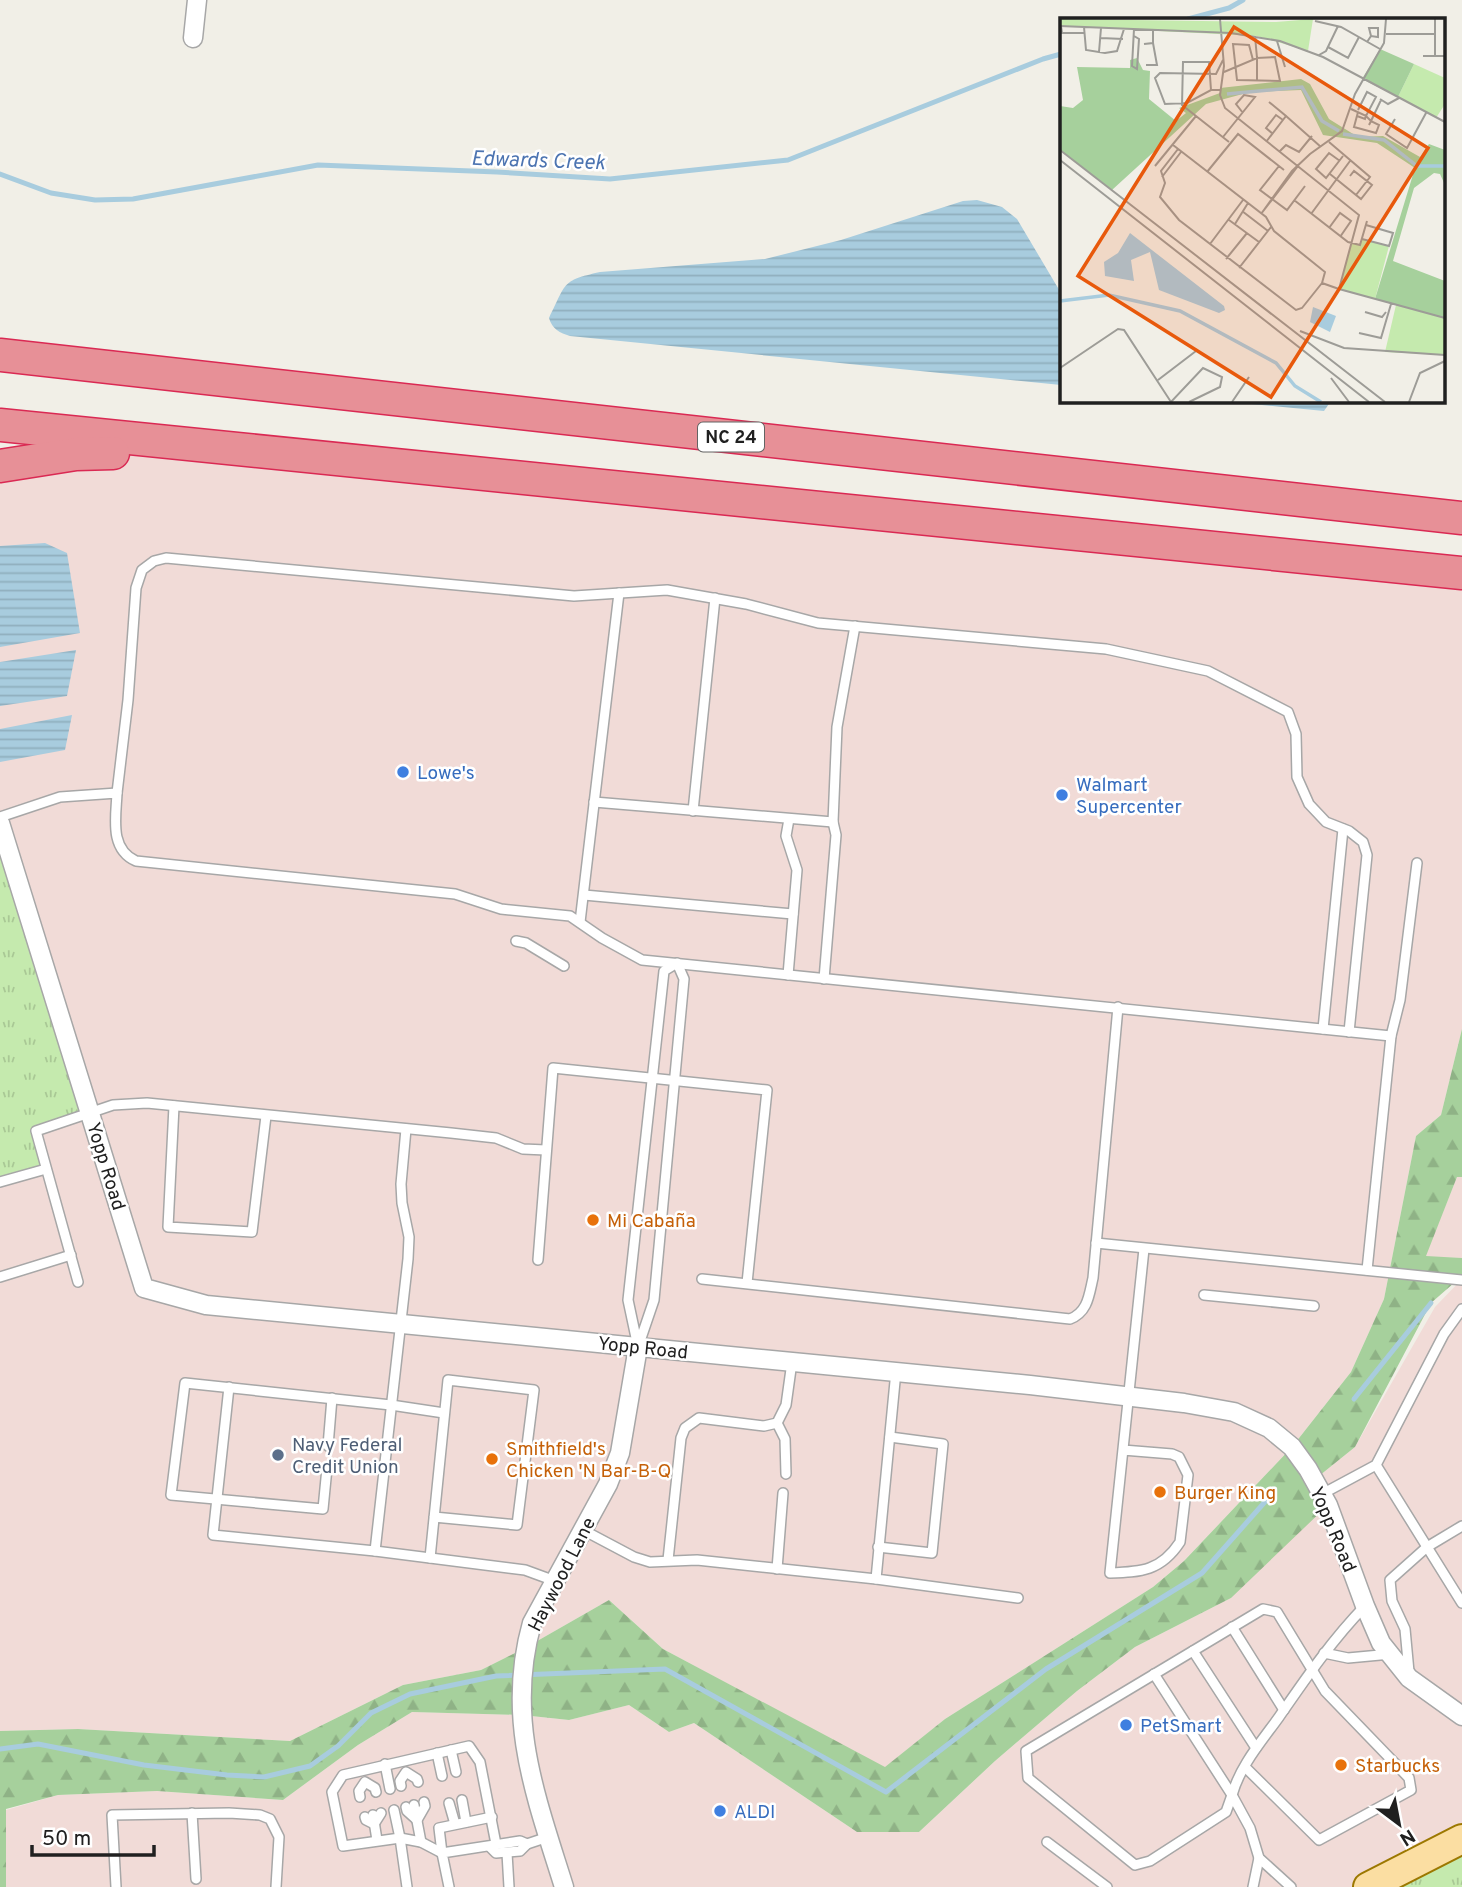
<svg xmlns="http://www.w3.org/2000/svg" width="1462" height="1887" font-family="Overpass,sans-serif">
  <defs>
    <pattern id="grass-tufts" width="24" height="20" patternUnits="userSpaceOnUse" patternTransform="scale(1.75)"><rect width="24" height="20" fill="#c5eaae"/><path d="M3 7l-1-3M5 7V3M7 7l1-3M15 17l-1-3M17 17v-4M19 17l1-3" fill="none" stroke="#a9c895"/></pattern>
    <pattern id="forest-firs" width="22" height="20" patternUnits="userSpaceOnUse" patternTransform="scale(1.75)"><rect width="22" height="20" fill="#a6d09c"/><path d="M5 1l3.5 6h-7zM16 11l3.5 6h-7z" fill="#8fb286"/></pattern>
    <pattern id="water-rules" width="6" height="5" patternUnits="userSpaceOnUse" patternTransform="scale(1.75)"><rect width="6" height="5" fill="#a8ccde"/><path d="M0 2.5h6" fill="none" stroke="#90afbe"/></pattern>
  </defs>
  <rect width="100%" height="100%" fill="#f1efe7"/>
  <g fill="#f1dbd7">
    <path d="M241,449L1462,573V1029L1441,1115L1416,1136L1384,1299L1351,1372L1292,1447L1184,1561L1153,1587L945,1719L885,1768L663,1649L609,1600L525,1648L481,1670L403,1685L290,1741L78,1729L0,1731V466L76,454Z"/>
    <path d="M1457,1177H1462V1258L1425,1257Z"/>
    <path d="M1462,1279V1839L1368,1887H6V1810L58,1795L157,1791L283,1800L358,1745L412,1712L522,1715L569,1720L629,1705L669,1732L694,1723L857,1832H919L995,1761L1077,1691L1135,1647L1231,1598L1314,1480L1355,1447L1435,1307Z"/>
  </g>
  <g fill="url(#grass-tufts)">
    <path d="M0,823L90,1113L36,1131L46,1169L0,1182Z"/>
    <path d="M1462,1839V1887H1368Z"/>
  </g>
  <path fill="url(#forest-firs)" d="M1462,1029V1177H1457L1426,1256L1462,1258V1276L1431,1303L1355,1447L1314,1480L1328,1505L1231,1598L1135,1647L1077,1691L995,1761L919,1832H857L694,1723L669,1732L629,1705L569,1720L522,1715L412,1712L358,1745L283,1800L157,1791L58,1795L6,1809V1887H0V1731L78,1729L290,1741L403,1685L481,1670L525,1648L609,1600L663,1649L885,1767L945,1719L1153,1587L1184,1561L1292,1447L1351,1372L1384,1299L1416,1136L1441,1115Z"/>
  <g fill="url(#water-rules)">
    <path d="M977,200L1002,207L1017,219L1061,293V385L570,336C560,333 552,329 549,318C567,283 560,281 600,272L765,259L841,240L963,201Z"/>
    <path d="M1221,401H1331L1324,411Z"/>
    <path d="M45,543L67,553L80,633L0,647V546Z"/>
    <path d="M76,650L67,696L0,706V662Z"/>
    <path d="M72,715L65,750L0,762V729Z"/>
  </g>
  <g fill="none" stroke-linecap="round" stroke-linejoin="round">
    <g stroke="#a8ccde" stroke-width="5">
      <path d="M1188,19L1229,8L1243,0"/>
      <path d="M0,174L51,193L95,200L133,199L318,165L497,172L610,179L788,160L1043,59L1061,54"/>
      <path d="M1354,1399L1431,1303"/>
      <path d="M0,1749L38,1744L144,1765L227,1775L264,1777L310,1766L338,1746L371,1713L410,1694L496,1676L665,1669L886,1792L1046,1669L1202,1573L1271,1495"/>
    </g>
    <g stroke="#a7a7a7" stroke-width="12">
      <g id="lane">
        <path d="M117,793L128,700L136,588L142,570L154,561L166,558L574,596L667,590L746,604L818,623L1106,649L1208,671L1288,712L1296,734L1297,777L1309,804L1326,822L1349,831L1363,842L1367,855L1349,1032"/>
        <path d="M594,802L833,822"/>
        <path d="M693,811L715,598"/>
        <path d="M0,817L60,797L117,793C116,817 109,849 136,861L455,894L501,909L570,916L602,938L642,960L1391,1036"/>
        <path d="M584,895L793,914"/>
        <path d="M580,922L619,593"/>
        <path d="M516,941L526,943L564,966"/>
        <path d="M677,963L684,979L654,1300L638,1347L628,1300L664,971Z"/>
        <path d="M788,975L797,870L786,836L789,819"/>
        <path d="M824,979L836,835L833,822L837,727L855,626"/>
        <path d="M1323,1029L1343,829"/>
        <path d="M174,1106L168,1227L252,1232L266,1116"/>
        <path d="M0,1182L46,1169"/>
        <path d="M1096,1243L1462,1280"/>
        <path d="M538,1260L553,1068L767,1090L747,1283"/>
        <path d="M1367,1270L1391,1036L1400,1000L1417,863"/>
        <path d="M0,1277L71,1255"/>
        <path d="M702,1279L1070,1319C1088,1312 1089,1295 1093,1278L1118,1007"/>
        <path d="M78,1282L36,1131L113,1105L147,1103L451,1133L496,1138L523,1149L546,1150"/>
        <path d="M1204,1295L1314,1306"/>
        <path d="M896,1371L876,1579L1018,1598"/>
        <path d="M229,1387L213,1535L375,1551L525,1570L555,1581"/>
        <path d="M777,1423L785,1439L786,1474"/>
        <path d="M328,1446L332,1398"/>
        <path d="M1123,1450L1172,1454L1179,1457L1188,1475L1180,1542C1161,1571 1141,1572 1110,1573L1144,1249"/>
        <path d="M1376,1465L1462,1603"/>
        <path d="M327,1468L323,1509L171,1495L185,1383L391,1405L444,1413"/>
        <path d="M1322,1494L1376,1465L1444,1334L1462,1309"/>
        <path d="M583,1530L634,1557L650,1562L697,1560L876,1579"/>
        <path d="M878,1547L932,1553L943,1444L890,1437"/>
        <path d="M375,1551L408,1259L409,1237L402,1203L401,1184L406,1129"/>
        <path d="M430,1558L448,1380L534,1390L517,1525L434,1517"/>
        <path d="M668,1560L681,1438L685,1428L699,1418L764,1426L777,1423L786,1405L792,1362"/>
        <path d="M777,1569L783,1493"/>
        <path d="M1232,1627L1284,1710"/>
        <path d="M1193,1651L1256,1748"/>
        <path d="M1324,1653L1348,1658L1391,1654"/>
        <path d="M1409,1672L1405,1629L1392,1601L1390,1580L1427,1547L1462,1526"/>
        <path d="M1154,1674L1232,1795"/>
        <path d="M451,1750L456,1772"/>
        <path d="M437,1753L442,1776"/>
        <path d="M385,1764L390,1789"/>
        <path d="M1245,1767L1319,1840L1411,1790L1409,1778L1325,1691L1277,1612L1263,1609L1026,1751L1028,1778L1135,1865L1150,1861L1226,1812L1232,1795L1250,1828L1259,1858L1291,1887"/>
        <path d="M401,1786L400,1781L406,1772L417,1779L418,1782"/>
        <path d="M1232,1795C1240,1766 1261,1742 1279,1717C1306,1678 1332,1640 1365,1606"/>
        <path d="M360,1797L359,1791L365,1782L375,1788L376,1792"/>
        <path d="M462,1800L466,1822"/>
        <path d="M449,1803L455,1824"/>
        <path d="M414,1805L421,1842"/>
        <path d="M406,1807L407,1811L417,1820L425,1806L424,1802"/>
        <path d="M394,1810L400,1838L343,1846L332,1792L343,1775L469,1746L480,1762L496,1844"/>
        <path d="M192,1813L196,1879"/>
        <path d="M373,1815L377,1840"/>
        <path d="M365,1817L366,1820L374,1824L381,1813"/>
        <path d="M1047,1842L1107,1887"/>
        <path d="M490,1847L496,1853L520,1851L527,1844"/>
        <path d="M442,1853L439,1828L492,1817"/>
        <path d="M507,1853L509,1887"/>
        <path d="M116,1887L112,1815L229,1813L260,1815L270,1819L279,1837L276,1887"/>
        <path d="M407,1887L400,1838L421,1842L442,1853"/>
        <path d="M449,1887L442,1853L520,1841L527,1844L548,1837"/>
        <path d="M1253,1887L1259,1858"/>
      </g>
    </g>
    <g stroke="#a7a7a7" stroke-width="21">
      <g id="street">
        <path d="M193,38L197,0"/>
        <path d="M0,823L144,1288L206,1305L1030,1385L1184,1403L1234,1412L1269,1428L1292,1447L1308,1469L1328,1505L1365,1606L1381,1643L1409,1678L1462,1716"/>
        <path d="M564,1887C536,1797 505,1718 532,1623L608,1484L620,1453L638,1347"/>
      </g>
    </g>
    <g stroke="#9c7801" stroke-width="32">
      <path id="primary" d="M1368,1887L1462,1839"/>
    </g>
    <g stroke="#da2953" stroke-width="35">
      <g id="highway">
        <path d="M0,355L1462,518"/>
        <path d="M0,425L1462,573"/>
        <path d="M0,466L76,454L113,453"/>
      </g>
    </g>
    <use href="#lane" stroke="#fff" stroke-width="9"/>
    <use href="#street" stroke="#fff" stroke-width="18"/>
    <use href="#primary" stroke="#fbdea2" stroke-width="28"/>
    <use href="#highway" stroke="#e79097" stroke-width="32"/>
  </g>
  <g fill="#3f7fe0" stroke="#fff" stroke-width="2.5">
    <circle cx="403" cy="772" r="7"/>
    <circle cx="1062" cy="795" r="7"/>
    <circle cx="1126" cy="1725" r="7"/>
    <circle cx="720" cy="1811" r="7"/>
  </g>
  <g fill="#e8710a" stroke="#fff" stroke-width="2.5">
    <circle cx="593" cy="1220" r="7"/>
    <circle cx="492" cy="1459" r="7"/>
    <circle cx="1160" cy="1492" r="7"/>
    <circle cx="1341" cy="1765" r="7"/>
  </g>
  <circle fill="#5c6f8a" stroke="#fff" stroke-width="2.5" cx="278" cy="1455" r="7"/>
  <g text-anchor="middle" stroke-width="5" stroke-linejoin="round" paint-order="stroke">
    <rect fill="#fff" stroke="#636363" stroke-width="2" x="698" y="422.5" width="66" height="29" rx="5"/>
    <g font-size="18" font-weight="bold" fill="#202020">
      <text x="731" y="443">NC 24</text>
    </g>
    <g font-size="19" fill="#366cbe" stroke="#fff" text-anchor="start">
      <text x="417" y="779">Lowe's</text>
      <text x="1076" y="791">Walmart<tspan x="1076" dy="22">Supercenter</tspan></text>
      <text x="1140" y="1732">PetSmart</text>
      <text x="734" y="1818">ALDI</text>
    </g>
    <g font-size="19" fill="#202020" stroke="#fff">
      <text transform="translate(107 1166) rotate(73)" y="7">Yopp Road</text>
      <text transform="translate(643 1347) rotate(6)" y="7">Yopp Road</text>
      <text transform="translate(1334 1529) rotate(67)" y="7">Yopp Road</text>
      <text transform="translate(561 1574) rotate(-63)" y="7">Haywood Lane</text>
    </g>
    <g font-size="19" fill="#c56008" stroke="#fff" text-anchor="start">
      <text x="607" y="1227">Mi Cabaña</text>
      <text x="506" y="1455">Smithfield's<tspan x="506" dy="22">Chicken 'N Bar-B-Q</tspan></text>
      <text x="1174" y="1499">Burger King</text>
      <text x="1355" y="1772">Starbucks</text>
    </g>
    <g font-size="19" fill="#4e5e75" stroke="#fff" text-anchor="start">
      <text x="292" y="1451">Navy Federal<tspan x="292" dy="22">Credit Union</tspan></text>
    </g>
    <g font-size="21" font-style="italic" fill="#4c74b1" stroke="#fff">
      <text transform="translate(538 160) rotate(2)" y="7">Edwards Creek</text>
    </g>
  </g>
  <g transform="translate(1060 18)">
    <rect width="385" height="385" fill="#f1efe7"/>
    <path d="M0,1L216,4L253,1L248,33L197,18L0,8ZM354,46L385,60V86L376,100L338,79ZM302,221L329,228L315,281L279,271L292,225L300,227ZM336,287L385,300V337L325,334Z" fill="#c5eaae"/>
    <path d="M320,31L354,46L338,79L302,61ZM77,40L83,52L90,53L89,81L116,103L126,95L119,90L160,75V70L241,61L250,66L269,101L298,119L323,118L360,139L369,126L385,132V167L380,156L374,155L354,170L333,243L385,263V300L315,281L355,150L317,125L263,117L241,72L190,74L146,86L52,172L0,132V88L13,90L23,82L17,49L70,50V42Z" fill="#a6d09c"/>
    <path d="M70,215L164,288L165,292L159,295L99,272L90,234L71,242L74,263L45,258L44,244L58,235ZM253,289L276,298L270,314L250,304Z" fill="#a8ccde"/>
    <path fill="none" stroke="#a8ccde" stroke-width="3.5" d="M167,76L242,69L262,103L279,113M283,116L324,122L357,148H385M0,283L49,277L120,293L216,345L235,368L261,384"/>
    <path fill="none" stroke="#9d9c97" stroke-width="2" d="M160,1L164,48L160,77L165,90L299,197L279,271L385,300M255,3L281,9L320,31M0,8L171,15L220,23L263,39L385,104M1,8L2,15H24M24,9L26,32L45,35L57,33L64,11M74,11L72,48L77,51L79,21L74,18M326,16H375M41,20L63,21M217,23L225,49M307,24L311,18L318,19V10H309L311,18M84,26L93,25V12M268,29L288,40L299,19M39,34L41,10M259,37L266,33L278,8M363,38H385M375,38V1M193,42L189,27L173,26L177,62L220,63L215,39L197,40L195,18M86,47H97L93,25M164,54L197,40V62M151,72L149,44H123L122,87L169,124M160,72H151L127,85L105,86L95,60L100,55L156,56L163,42M320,81L328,86L339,80M291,91L306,98L316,79L307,74L298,92M298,94L294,109L316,115L319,107L311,103L309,107M226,98L261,129M297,98L305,101L306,98L311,103L321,82M335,101L326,116L347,130L366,95M213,116L206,110L216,97L223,102M163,119L195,79L184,77L176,86L183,95M206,124L226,98L209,84M269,124L310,159L296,177M113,127L206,199L214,213L265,254L262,265L279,271M118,131L101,153L105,165L100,179L119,202L236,292L242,290L262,265M0,132L325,384M219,134L226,127L239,134L252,118M0,142L309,384M280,143L269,135L256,151L266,160L283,138M95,148L136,98M219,148L200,172L227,192L245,168M238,148L201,196L232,153L250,136L282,113L295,76L324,25L326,1M147,154L178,116L224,152M270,156L301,181L312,167L294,153L290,158M102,159L121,134M234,182L288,224L300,227L307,203M182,193L208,213M251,196L290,143M169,202L199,224M175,206L188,185M269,210L280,195L291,203L280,219M302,221L329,228L333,215L306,207M150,226L183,182M166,241L187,215M179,250L211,209M305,294L322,299L326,294M240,313L284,330L385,337M299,315L321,320L331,286M0,350L58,311L64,312L111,384L143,350L162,359L160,369L129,384M271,360L289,384M98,362L136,333M172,384L189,359M349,384L360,355L385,343"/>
    <path fill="#e8590c" fill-opacity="0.15" stroke="#e8590c" stroke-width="3.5" d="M174,9L368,130L211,379L18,258Z"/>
    <rect width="385" height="385" fill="none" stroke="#202020" stroke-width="3.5"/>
  </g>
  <g transform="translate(1399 1824) rotate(148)" stroke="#ffffff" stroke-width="5" paint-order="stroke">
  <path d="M0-5L12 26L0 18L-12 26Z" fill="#202020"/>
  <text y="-10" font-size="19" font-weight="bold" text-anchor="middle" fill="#202020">N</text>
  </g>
  <path d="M32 1845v10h122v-10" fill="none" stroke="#202020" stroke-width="3.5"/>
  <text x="42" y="1845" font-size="21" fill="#202020" stroke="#ffffff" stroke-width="5" paint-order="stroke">50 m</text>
</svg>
